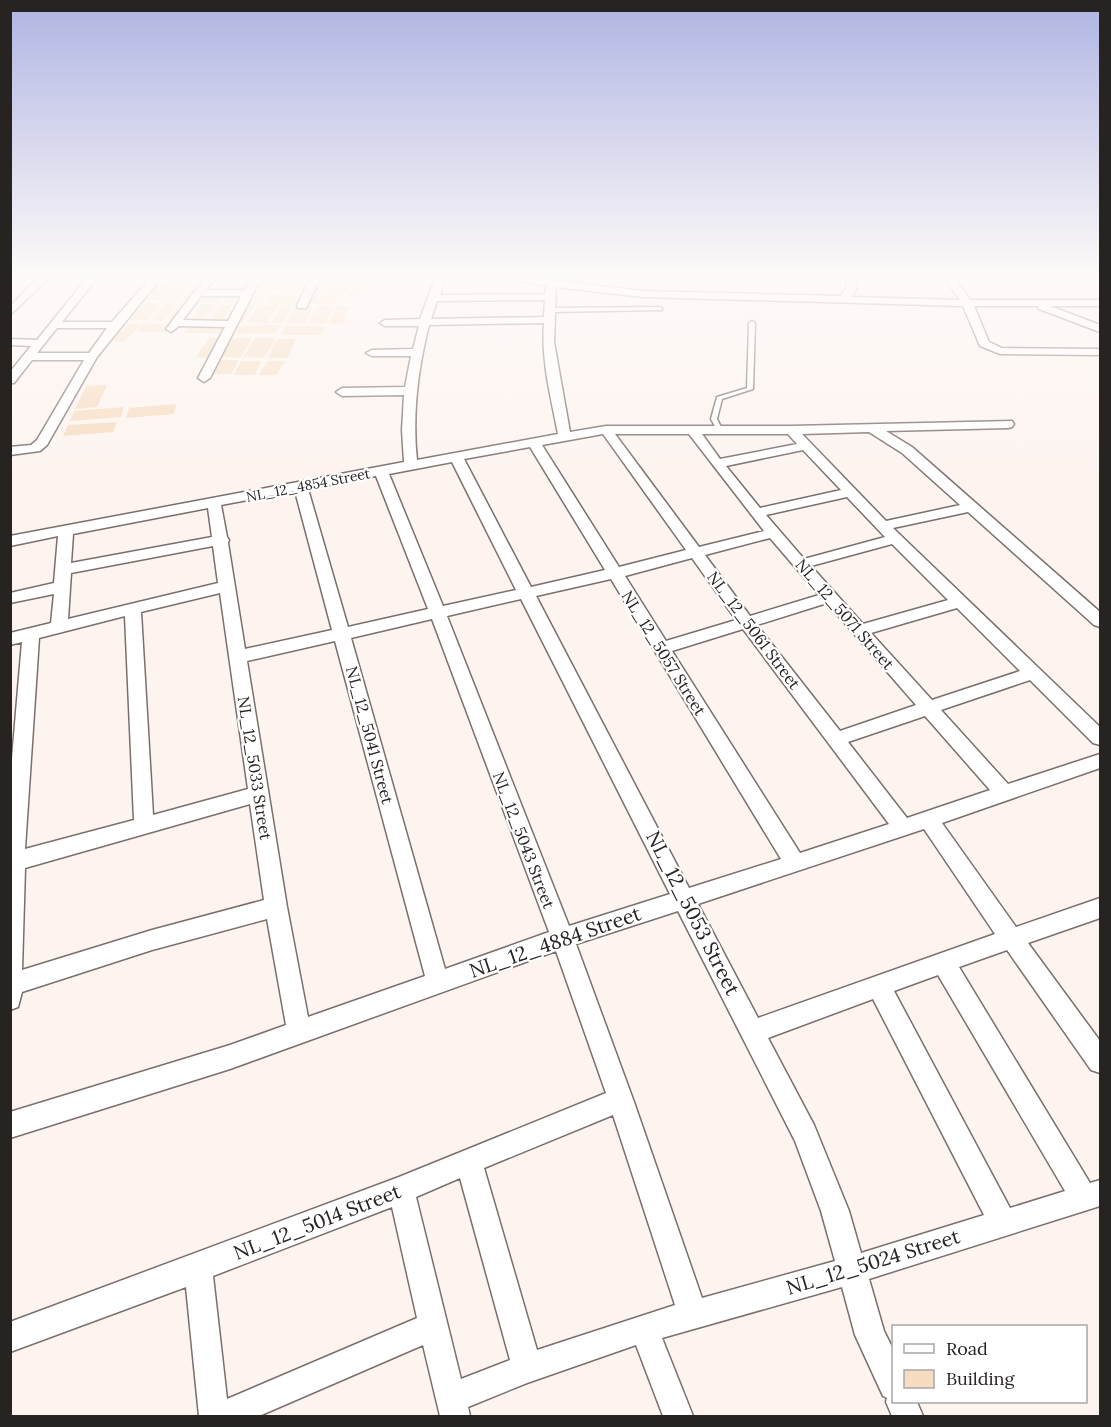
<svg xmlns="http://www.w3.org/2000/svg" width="1111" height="1427" font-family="Lora,serif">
  <rect width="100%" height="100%" fill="#fdf4f0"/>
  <g fill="#f6dcc1">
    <path d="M223,278H241L232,287L216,286Z"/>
    <path d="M244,278H278L267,290L235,287Z"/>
    <path d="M280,278H298L286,291L269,290Z"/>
    <path d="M300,278H309L298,292L289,291Z"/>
    <path d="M314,278L332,279L321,294L303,293Z"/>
    <path d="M339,278H358L342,296L325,294Z"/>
    <path d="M360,281L369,282L355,297L346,296Z"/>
    <path d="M159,284L176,285L163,300H145Z"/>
    <path d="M178,286H190L178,301H166Z"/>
    <path d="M189,290H205L198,301H181Z"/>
    <path d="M210,290H226L218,302H201Z"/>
    <path d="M229,295L266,296L261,303L224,302Z"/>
    <path d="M272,295L309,297L304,305L314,306L305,323H286L296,304H292L283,323H271L281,305L287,304L266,303Z"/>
    <path d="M313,297H339L335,304H309Z"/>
    <path d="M144,303H161L148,320H130Z"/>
    <path d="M166,303H178L163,321L151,320Z"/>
    <path d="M180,303H196L184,321L168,320Z"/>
    <path d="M202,304H216L204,321H189Z"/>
    <path d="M239,304H255L243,322L227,321Z"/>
    <path d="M220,305H232L222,321H210Z"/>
    <path d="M258,305H278L268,323L248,322Z"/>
    <path d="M318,305L334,306L326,324L309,323Z"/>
    <path d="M337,306L350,307L342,324L329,323Z"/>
    <path d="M129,323L142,324L124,342L111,341Z"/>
    <path d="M143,323L182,324L176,332H137Z"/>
    <path d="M189,325L229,326L225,333H183Z"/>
    <path d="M280,325L276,333L236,334L239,326Z"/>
    <path d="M285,326H324L321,335H281Z"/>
    <path d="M256,337L276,338L264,358L243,357Z"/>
    <path d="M209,338H227L215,358L196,357Z"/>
    <path d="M233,338H252L241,358L221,357Z"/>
    <path d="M277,339H296L288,358H268Z"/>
    <path d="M217,360H239L231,374H208Z"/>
    <path d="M241,361H261L255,375H234Z"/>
    <path d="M267,361H285L276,375H259Z"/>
    <path d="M107,385L97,407L75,409L86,386Z"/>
    <path d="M176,404L174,414L126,418L129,408Z"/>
    <path d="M124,407L121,417L70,421L74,411Z"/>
    <path d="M117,422L113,432L63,436L68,425Z"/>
  </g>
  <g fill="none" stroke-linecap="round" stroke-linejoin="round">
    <g stroke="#7a6f6c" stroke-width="3">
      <g id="lane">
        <path d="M660,307L662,308V310L550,312L547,310L550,308Z"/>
        <path d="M752,321L755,323L753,389L722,399L717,419L722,429L717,430L711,419L717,397L747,388L749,323Z"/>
      </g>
    </g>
    <g stroke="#7a6f6c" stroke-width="3">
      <g id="street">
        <path d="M38,278H49L10,315V306Z"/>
        <path d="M87,278H97L62,322H112L150,278H161L97,357L47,445L40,451L10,455V447L31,445L37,440L84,360H32L14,383H10V372L31,346L10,345V339L37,340ZM57,328H107L89,353H37Z"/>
        <path d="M205,278H215L206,290H245L251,278H261L210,378L204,382L198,378L225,327L179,326L171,332L166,329ZM201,296H241L228,321L183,320Z"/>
        <path d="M310,278H320L306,308H298L297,306Z"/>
        <path d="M435,278H445L440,295L545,294L546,286L507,278H535L643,291L840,296L846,289L847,278H857L856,289L852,297L960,300L945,278H955L970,300H1100V306H1050L1100,325V332L1039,309L1038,306H974L989,342L1002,348L1100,349V355L1000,354L980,346L963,306L643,297L556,287L554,342L570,432L606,426H791L1012,421L1014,424L1012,427L1008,428L886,431L912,447L1100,612V627L1094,625L968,512L893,528L1100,727V745L1093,743L1030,680L941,710L1008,784L1100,754V768L942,823L1016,927L1100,898V918L1028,943L1100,1041V1073L1091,1070L1007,950L959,967L1090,1183L1100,1180V1206L869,1279L884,1331L894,1351V1402H917L923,1416H892L886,1402L887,1398L883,1396L855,1335L842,1287L662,1338L693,1416H663L636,1345L527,1383L468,1407L470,1416H440L423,1345L259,1416H199L186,1287L10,1352V1322L399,1177L606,1093L556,951L230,1069L10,1138V1112L230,1045L286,1025L267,919L152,950L22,992L18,1007L10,1010V782L22,642L10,645V633L51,623L54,594L10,603V593L54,583L58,536L10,546V536L404,462L402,430L404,395L342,396L336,392L342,388L405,387L411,356H372L366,353L372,350L413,349L419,326H385L380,323L385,320L420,319ZM545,300L544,317L431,319L437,301ZM544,323C541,361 551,397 558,434L417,460C412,413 418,369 429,325ZM869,432L902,453L960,505L886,521L802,434ZM603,434L686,550L619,567L542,445ZM615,434H689L764,531L699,547ZM702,434H788L797,444L720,459ZM530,447L605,570L531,587L464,459ZM803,450L841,490L760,508L726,466ZM452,462L516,590L443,606L389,474ZM376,476L428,609L348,627L308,489ZM295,491L332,630L245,649L228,543L229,540L227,537L221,505ZM847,497L885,537L804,559L766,515ZM208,508L212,537L71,563L73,534ZM770,538L819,595L750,616L705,555ZM892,544L948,600L863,624L811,566ZM213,546L218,583L68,619L71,573ZM692,558L736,620L666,641L625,576ZM611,579L781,859L689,888L536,596ZM220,593L248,789L153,815L141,612ZM521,599L670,894L569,926L447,616ZM827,603L916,705L840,731L757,625ZM957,608L1020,671L932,700L871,633ZM125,616L134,820L25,849L39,638ZM432,619L549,932L445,969L351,638ZM743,629L889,824L800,853L672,651ZM335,641L425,976L308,1017L287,907L247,661ZM925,716L990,790L907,818L848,742ZM250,804L264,900L152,930L22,970L25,868ZM924,829L995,934L758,1018L698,904ZM678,911L795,1141L821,1211L835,1261L702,1298L634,1102L576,944ZM938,975L1065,1191L1010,1208L894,991ZM873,999L984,1215L861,1253L849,1211L814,1125L768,1038ZM613,1115L675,1305L537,1350L484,1168ZM460,1178L510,1360L461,1379L416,1197ZM392,1207L417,1318L227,1399L213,1276Z"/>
      </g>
    </g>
    <use href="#lane" fill="#fff" fill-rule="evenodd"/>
    <use href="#street" fill="#fff" fill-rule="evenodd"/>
  </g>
  <linearGradient id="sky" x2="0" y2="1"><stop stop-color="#afb5e3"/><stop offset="0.58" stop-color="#fefaf8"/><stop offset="1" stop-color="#fefaf8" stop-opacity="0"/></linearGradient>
  <rect width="1111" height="478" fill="url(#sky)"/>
  <g text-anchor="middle" stroke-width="4.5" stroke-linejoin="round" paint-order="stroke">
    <g font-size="14" fill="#272321" stroke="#fff">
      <text transform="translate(308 485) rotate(-11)" y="5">NL_12_4854 Street</text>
    </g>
    <g font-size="16" fill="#272321" stroke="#fff">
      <text transform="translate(845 614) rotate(49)" y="6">NL_12_5071 Street</text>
      <text transform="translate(754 630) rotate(53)" y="6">NL_12_5061 Street</text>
      <text transform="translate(664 653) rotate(58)" y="6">NL_12_5057 Street</text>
      <text transform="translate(370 735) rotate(75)" y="6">NL_12_5041 Street</text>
      <text transform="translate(255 768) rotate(81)" y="6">NL_12_5033 Street</text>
      <text transform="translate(524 840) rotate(69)" y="6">NL_12_5043 Street</text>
    </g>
    <g font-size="20" fill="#272321" stroke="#fff">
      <text transform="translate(693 913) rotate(63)" y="7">NL_12_5053 Street</text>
      <text transform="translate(555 942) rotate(-19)" y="7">NL_12_4884 Street</text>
      <text transform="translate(317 1222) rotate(-21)" y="7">NL_12_5014 Street</text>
      <text transform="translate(873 1262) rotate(-17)" y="7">NL_12_5024 Street</text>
    </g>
  </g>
  <rect width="1111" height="1427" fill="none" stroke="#272321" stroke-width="24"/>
  <rect x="892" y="1325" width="195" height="78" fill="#ffffff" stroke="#a9a7a6" stroke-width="1.5"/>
  <rect x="904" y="1344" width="30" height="9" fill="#ffffff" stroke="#a9a7a6" stroke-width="1.5"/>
  <text x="946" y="1355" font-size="18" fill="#272321">Road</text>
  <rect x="904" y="1370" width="30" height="18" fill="#f6dcc1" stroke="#a9a7a6" stroke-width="1.5"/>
  <text x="946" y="1385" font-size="18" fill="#272321">Building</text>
</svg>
